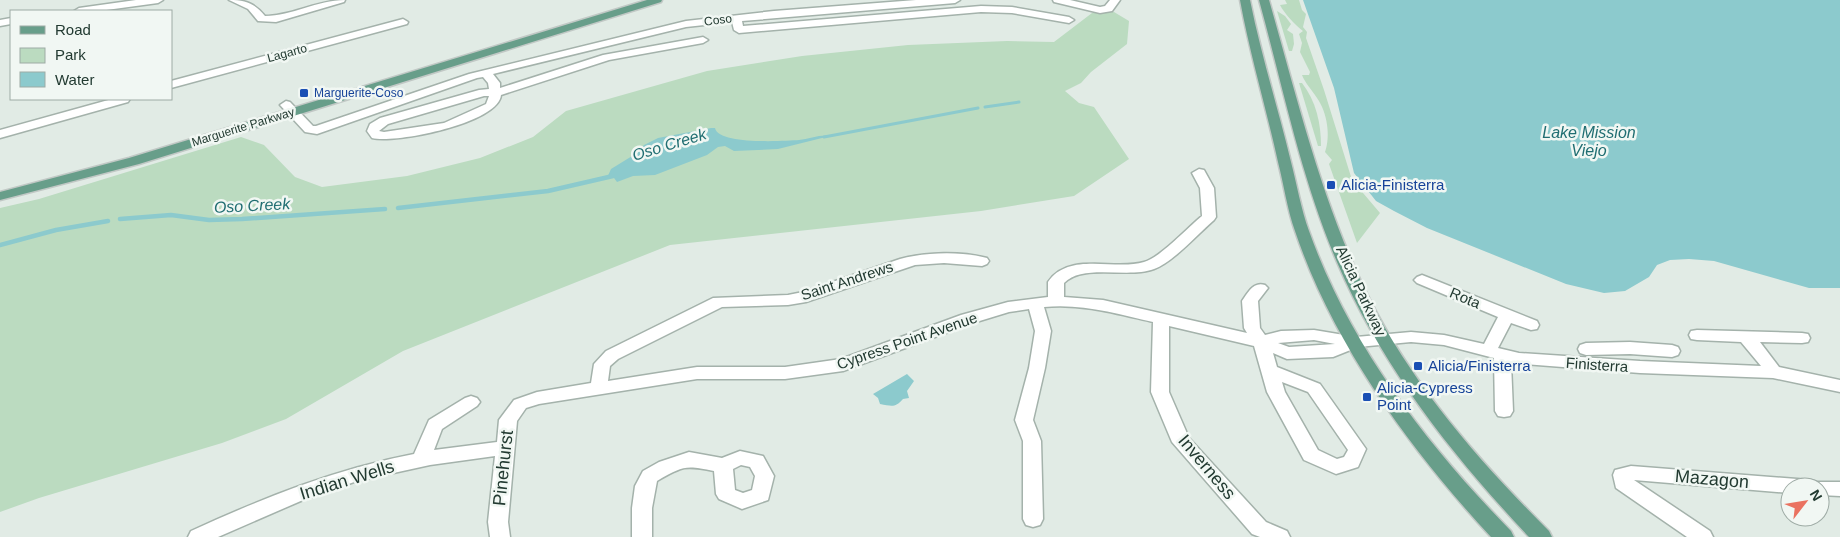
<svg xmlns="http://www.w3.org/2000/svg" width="1840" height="537" font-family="Arial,sans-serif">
  <rect width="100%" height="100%" fill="#e1ebe5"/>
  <g fill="#bbdbc0">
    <path d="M1285,0H1299L1302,10L1306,14L1303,27L1307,32L1306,38L1324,90L1352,180L1380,213L1357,243L1329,164L1332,160L1325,152C1331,136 1327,112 1317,98C1312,90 1305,83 1302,75H1309L1310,72L1300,52L1302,43L1299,34L1303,31C1295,25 1284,13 1280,5L1287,4Z"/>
    <path d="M1277,11L1285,16L1291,24L1287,30L1293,34L1294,44L1292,51H1289Z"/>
    <path d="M1114,12L1129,21L1127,44L1091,72L1081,83L1065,91L1079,103L1094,107L1129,159L1074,196L981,211L670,245L403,351L286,419L222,443L39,498L0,512V208L39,199L241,137L264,145L295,177L322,187L407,176L480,158L533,137L566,111L707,71L802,56L908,45L1007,41L1054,42L1092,13Z"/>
    <path d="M1299,83H1302C1316,101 1321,123 1321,146H1318Z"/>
  </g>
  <g fill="#8ccacd">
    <path d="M1303,0H1840V288H1809L1714,261L1689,259L1670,260L1657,265L1649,277L1625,291L1604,293L1566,284L1427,228L1394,211L1376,201L1354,173L1334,88Z"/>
    <path d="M711,128H715C718,145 784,141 799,140C809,139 821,134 830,136L778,149L734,151L725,146L718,147L707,155L655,175L633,176L617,182L614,178H607L611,169L637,153L644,145L658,138Z"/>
    <path d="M907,374L914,381L907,391L909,398L903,399C895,408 892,406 880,404L878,398L873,394Z"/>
  </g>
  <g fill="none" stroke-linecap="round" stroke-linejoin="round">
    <g stroke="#8ccacd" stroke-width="3">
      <path d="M985,107L1019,102"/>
      <path d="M824,137L978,108"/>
    </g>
    <g stroke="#8ccacd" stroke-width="4.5">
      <path d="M398,208L548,191L613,176"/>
      <path d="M120,219L171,215L209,220L242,219L385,209"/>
      <path d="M0,245L56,230L108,221"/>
    </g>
    <g stroke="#a4b2ab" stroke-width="3">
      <g id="minor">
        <path d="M136,0H163L158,3L99,11H74L79,8Z"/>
        <path d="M229,0C246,0 254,3 265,16C292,16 317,0 345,0L344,2L276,22L258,21L248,9Z"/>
        <path d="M916,0H960L955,3L742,21L743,26L981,6L1012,7L1069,17L1074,20L1069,23L1012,13L981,12L739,33L734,30L732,22L686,27L493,74L500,83V88L603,55L703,37L708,40L703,43L609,60L501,95C499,123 395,144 372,138L367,131L370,124L380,118L479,90L489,89L488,83L483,77L477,78L317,134L305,132L280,105L286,101L290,102L313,126H316L469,74L686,21L774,11ZM484,96H489L486,104L444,123L384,132L379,131L388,124Z"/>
        <path d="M1053,0H1070L1100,7L1105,6L1110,0H1120L1112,11L1100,13L1054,2Z"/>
        <path d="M11,18V24L0,26V20Z"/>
        <path d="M403,19L408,22L407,24L171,88V81Z"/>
        <path d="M112,99H130L128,102L0,138V130Z"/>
        <path d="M1199,169L1204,170L1214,188L1216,217L1214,220C1199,233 1172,263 1154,269C1128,279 1083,263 1064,283V297L1103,300L1247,333L1244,328L1242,301C1248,292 1254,281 1265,285L1268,288L1258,301L1260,328L1265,335L1281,331L1314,330L1356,337L1411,332L1444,335L1484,344L1498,317L1417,283L1414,280L1417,277L1422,275L1537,321L1539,325L1537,329L1531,330L1511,323L1498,348L1519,353L1640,361L1761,366L1741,342L1697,340L1691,339L1689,335L1691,331L1697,330L1802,333L1808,334L1810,338L1808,342L1802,343L1760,342L1779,367L1840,380V392L1773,378L1640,373L1511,363L1513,411L1510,416L1504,417L1498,416L1495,411L1494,358L1444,345L1411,342L1358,347L1333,357L1287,359L1273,353L1277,367L1320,384L1366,449L1358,467L1336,474L1304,460L1267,392L1254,346L1169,326V392L1189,438L1266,522L1287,531L1290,537H1260L1252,534L1172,442L1151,392L1153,322C1118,314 1081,303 1044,307L1051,331L1045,368L1033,420L1041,441L1043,519L1040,525L1033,527L1026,525L1023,519V441L1015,420L1029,368L1035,331L1029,309L1009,312L973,323L843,371L785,379H697L539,404L526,408L517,421L508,522L510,537H490L488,522L495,456L430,465L357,481L303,500L218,537H188L191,531C263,498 336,469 414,454L429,420L465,398L471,396L477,398L480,402L477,406L442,429L434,450L497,442L499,420L514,400L537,392L591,383L594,364L606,351L713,298L788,295L803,292L900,259C926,252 961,251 987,258L989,261L987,264L982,266L944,263L915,265L806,302L788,305L722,307L618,359L610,366L608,381L697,367H785L841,359L961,315L1008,302L1048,297V282C1069,251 1115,271 1144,262C1160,258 1188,227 1202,216L1200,188L1192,173ZM1314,340L1335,344L1289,347L1278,343ZM1282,382L1308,392L1348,450L1344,457L1337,459L1318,450L1285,392Z"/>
        <path d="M1630,342L1672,345L1678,347L1680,351L1678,355L1672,357L1630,354L1586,355L1580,353L1578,349L1580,345L1586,343Z"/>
        <path d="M740,451L763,456L774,476L768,500L742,509L719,499L716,494L714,471C685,465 683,466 657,481L652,508V537H632V508L635,486L643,471L659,462L689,452L722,458ZM741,465L750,467L755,476L752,490L743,493L735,490L733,469Z"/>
        <path d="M1631,466L1810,480L1817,482H1840V496L1820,495V487H1790V493L1634,480L1710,531L1713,537H1687L1616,488L1613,475L1615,470Z"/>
      </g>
    </g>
    <g stroke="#c1c8c5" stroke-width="3">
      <g id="major">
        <path d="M647,0H662L661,2L139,164L0,200V192L129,158Z"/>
        <path d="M1240,0H1250C1261,55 1278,108 1291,162C1297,185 1301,209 1309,231C1350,346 1427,445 1511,531L1514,537H1491C1411,451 1333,344 1295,231C1287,209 1284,185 1278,162C1266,107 1250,55 1240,0Z"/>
        <path d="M1259,0H1269C1298,101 1322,204 1369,298C1413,386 1480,462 1549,531L1552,537H1529C1452,455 1381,366 1337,262C1301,178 1283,87 1259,0Z"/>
      </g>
    </g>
    <use href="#minor" fill="#fff" fill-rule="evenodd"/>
    <use href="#major" fill="#689e8a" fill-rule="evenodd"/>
  </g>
  <g fill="#1a4fb4" stroke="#f1f7f3" stroke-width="2">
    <rect x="299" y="88" width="10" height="10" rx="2.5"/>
    <rect x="1326" y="180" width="10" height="10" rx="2.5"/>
    <rect x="1413" y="361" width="10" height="10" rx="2.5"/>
    <rect x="1362" y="392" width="10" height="10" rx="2.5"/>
  </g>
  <g text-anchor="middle" stroke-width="5" stroke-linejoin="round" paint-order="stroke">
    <g font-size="12" fill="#223a31" stroke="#f1f7f3">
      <text transform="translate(718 20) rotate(-7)" y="4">Coso</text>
      <text transform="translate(287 53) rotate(-15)" y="4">Lagarto</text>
      <text transform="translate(243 127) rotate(-17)" y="4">Marguerite Parkway</text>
    </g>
    <g font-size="12" fill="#164399" stroke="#f1f7f3" text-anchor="start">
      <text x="314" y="97">Marguerite-Coso</text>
    </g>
    <g font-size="15" fill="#164399" stroke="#f1f7f3" text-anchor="start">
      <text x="1341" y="190">Alicia-Finisterra</text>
      <text x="1428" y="371">Alicia/Finisterra</text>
      <text x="1377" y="393">Alicia-Cypress<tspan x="1377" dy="17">Point</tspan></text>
    </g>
    <g font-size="15" fill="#223a31" stroke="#f1f7f3">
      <text transform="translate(847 281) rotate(-18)" y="5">Saint Andrews</text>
      <text transform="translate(1361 291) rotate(65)" y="5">Alicia Parkway</text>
      <text transform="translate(1465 298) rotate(23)" y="5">Rota</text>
      <text transform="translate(907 341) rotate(-19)" y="5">Cypress Point Avenue</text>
      <text transform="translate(1597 365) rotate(4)" y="5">Finisterra</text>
    </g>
    <g font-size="16" font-style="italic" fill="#206e72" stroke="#f1f7f3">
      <text x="1589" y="138">Lake Mission<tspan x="1589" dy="18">Viejo</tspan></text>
      <text transform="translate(669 144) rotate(-17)" y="6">Oso Creek</text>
      <text transform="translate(252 205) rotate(-3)" y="6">Oso Creek</text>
    </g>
    <g font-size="18" fill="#223a31" stroke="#f1f7f3">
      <text transform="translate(1207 467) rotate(50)" y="6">Inverness</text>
      <text transform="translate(503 468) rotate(-84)" y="6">Pinehurst</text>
      <text transform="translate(1712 479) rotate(5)" y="6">Mazagon</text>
      <text transform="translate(347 480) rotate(-17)" y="6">Indian Wells</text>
    </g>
  </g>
  <rect x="10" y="10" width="162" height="90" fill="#f1f7f3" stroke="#9eaba5"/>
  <rect x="20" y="26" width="25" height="8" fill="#689e8a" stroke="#9eaba5"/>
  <text x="55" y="35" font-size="15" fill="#223a31">Road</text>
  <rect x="20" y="48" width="25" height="15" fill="#bbdbc0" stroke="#9eaba5"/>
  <text x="55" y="60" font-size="15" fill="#223a31">Park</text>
  <rect x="20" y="72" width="25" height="15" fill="#8ccacd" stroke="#9eaba5"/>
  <text x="55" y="85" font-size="15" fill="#223a31">Water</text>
  <g transform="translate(1805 502) rotate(59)"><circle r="24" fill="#f1f7f3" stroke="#9eaba5"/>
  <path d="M0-4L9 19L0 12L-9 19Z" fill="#ea7260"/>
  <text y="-8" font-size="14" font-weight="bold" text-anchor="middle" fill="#223a31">N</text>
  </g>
</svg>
